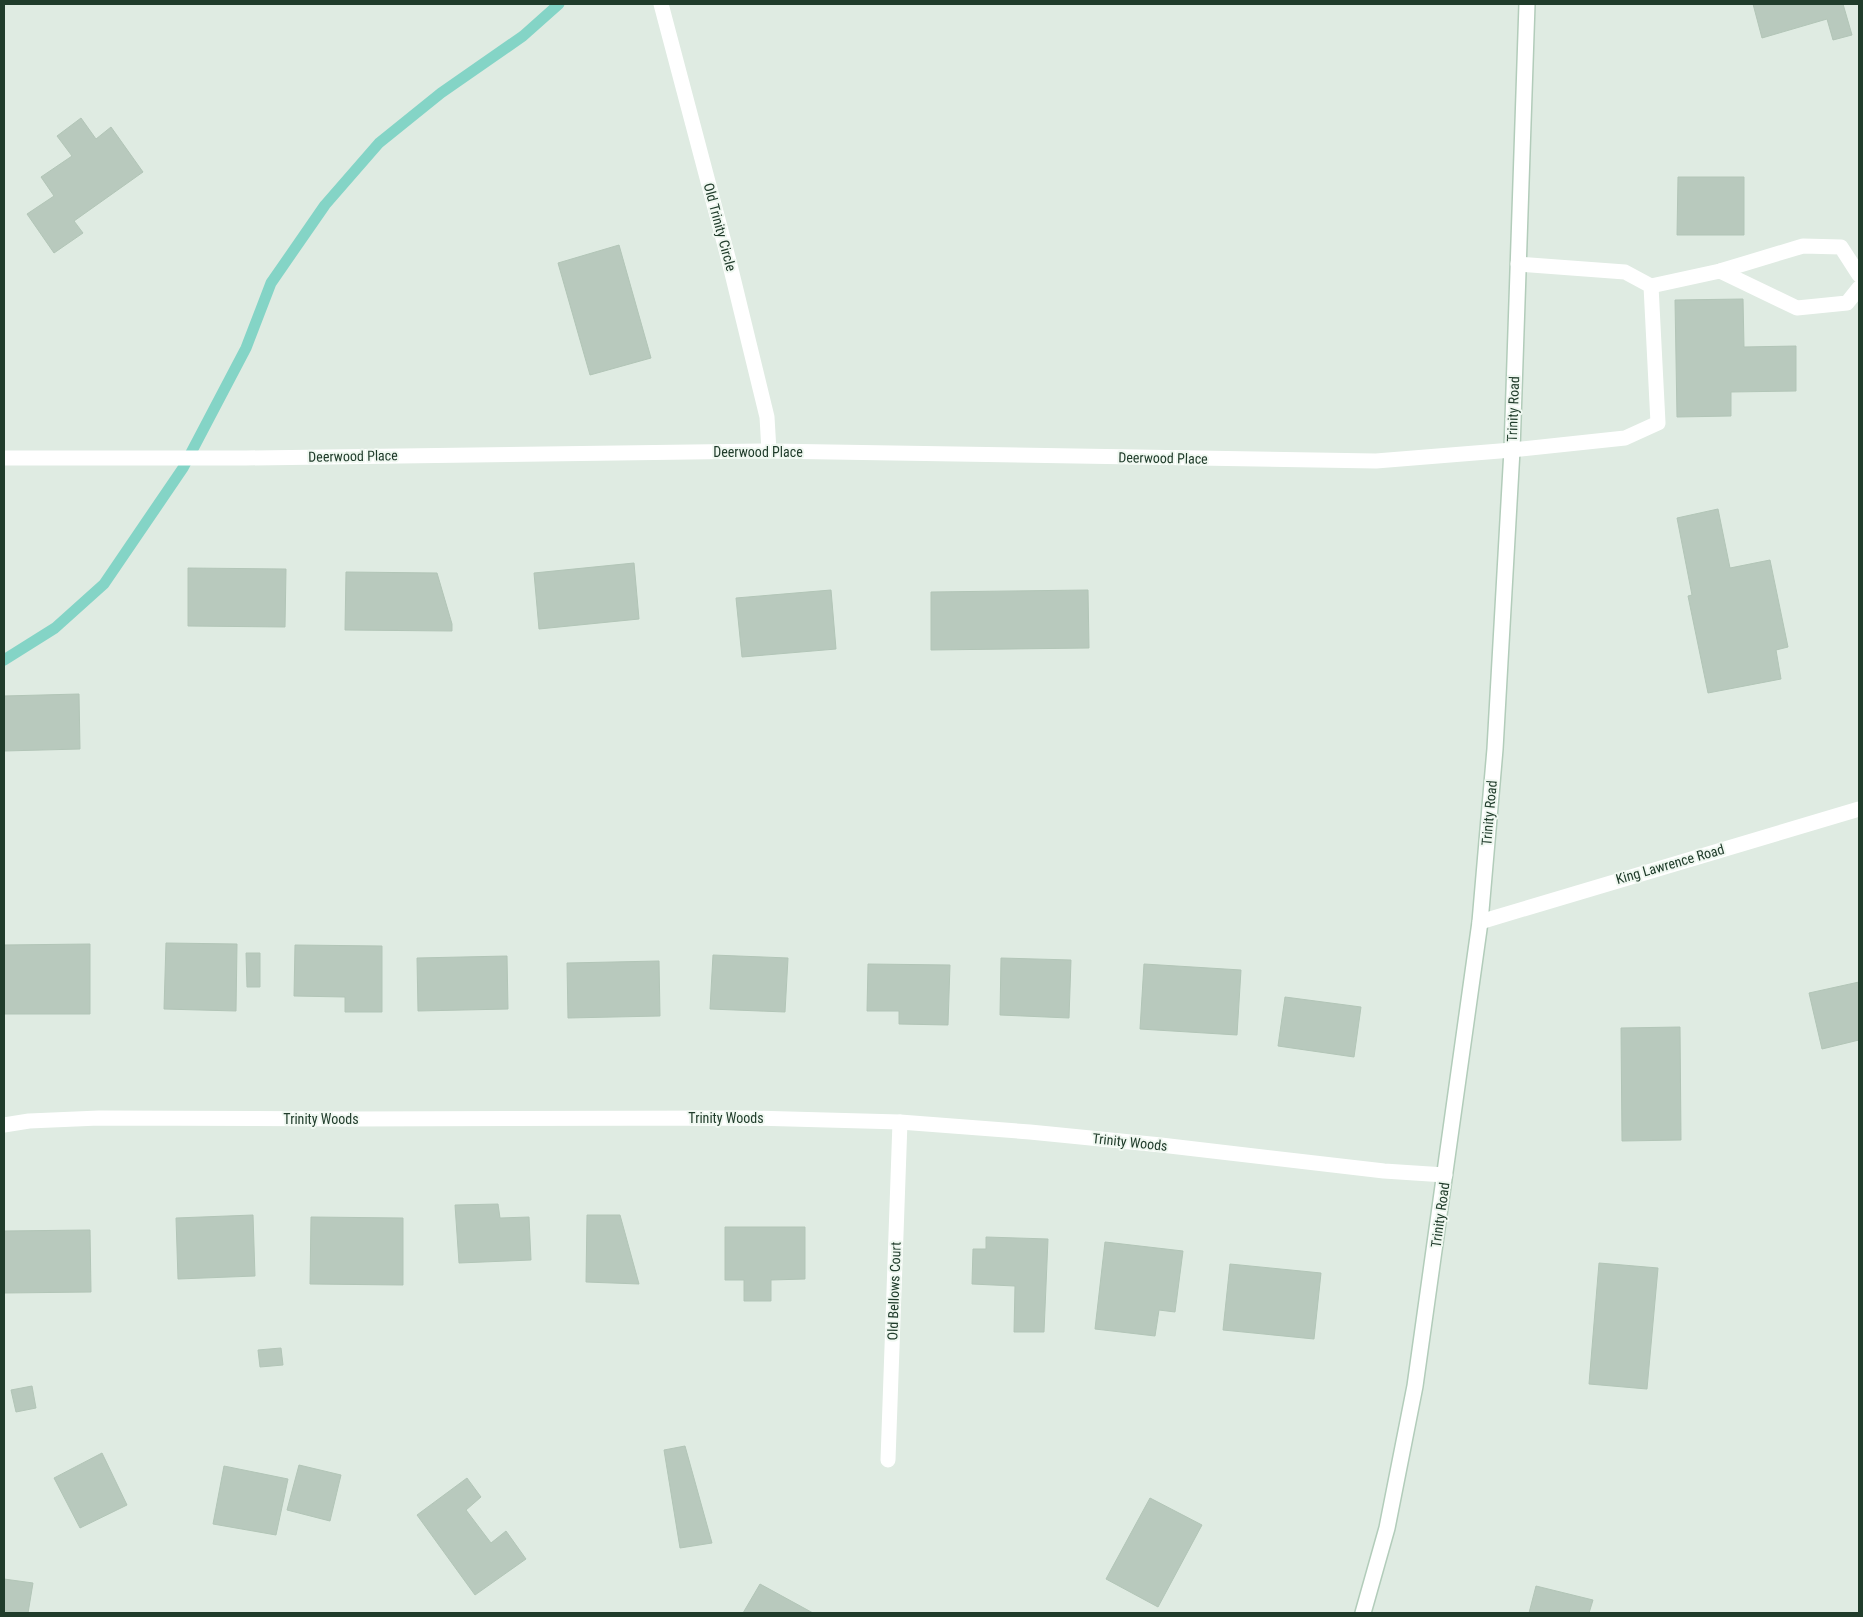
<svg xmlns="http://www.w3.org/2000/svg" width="1863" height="1617" font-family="'Roboto Condensed',sans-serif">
  <rect width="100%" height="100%" fill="#dfebe2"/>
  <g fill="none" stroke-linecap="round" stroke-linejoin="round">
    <path stroke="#84d4c6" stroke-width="11" d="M4,660L55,628L104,584L183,468L246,348L271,283L325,205L379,143L441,93L523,36L559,4"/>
  </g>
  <g fill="#b8c9bd" stroke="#b2c5b7">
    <path d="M1753,4H1843L1852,35L1833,40L1827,19L1762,38Z"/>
    <path d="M81,118L96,139L111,127L143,172L74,221L83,233L54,253L27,214L54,196L41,177L72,156L57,136Z"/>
    <path d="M1678,177H1744V235H1677Z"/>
    <path d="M619,245L651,358L590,375L558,263Z"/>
    <path d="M1743,299L1744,347L1796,346V391L1731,392V416L1677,417L1675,300Z"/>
    <path d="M1718,509L1730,568L1770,560L1788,647L1776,650L1781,679L1708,693L1688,596L1692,595L1677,518Z"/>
    <path d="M634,563L639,619L539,629L534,573Z"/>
    <path d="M188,568L286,569L285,627L188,626Z"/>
    <path d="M346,572L437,573L452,624V631L345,630Z"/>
    <path d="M831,590L836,649L742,657L736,598Z"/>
    <path d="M1088,590L1089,648L931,650V592Z"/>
    <path d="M79,694L80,749L4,751V696Z"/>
    <path d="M166,943L237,944L236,1011L164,1009Z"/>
    <path d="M90,944V1014H4V945Z"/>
    <path d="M295,945L382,946V1012H345V997L294,996Z"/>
    <path d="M246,953H260V987H247Z"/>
    <path d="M713,955L788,958L785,1012L710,1009Z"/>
    <path d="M507,956L508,1009L418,1011L417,958Z"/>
    <path d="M1001,958L1071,960L1069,1018L1000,1015Z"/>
    <path d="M659,961L660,1016L568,1018L567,963Z"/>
    <path d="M868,964L950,965L948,1025L899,1024V1011H867Z"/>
    <path d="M1144,964L1241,970L1237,1035L1140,1029Z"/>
    <path d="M1859,982V1040L1822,1049L1809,993Z"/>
    <path d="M1285,997L1361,1007L1354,1057L1278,1046Z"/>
    <path d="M1680,1027L1681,1140L1622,1141L1621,1028Z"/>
    <path d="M498,1204L500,1218L529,1217L531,1260L459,1263L455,1205Z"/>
    <path d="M253,1215L255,1276L178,1279L176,1218Z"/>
    <path d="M587,1215H620L639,1284L586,1282Z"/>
    <path d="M311,1217L403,1218V1285L310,1284Z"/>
    <path d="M725,1227H805V1279L771,1280V1301H744V1280H725Z"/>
    <path d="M90,1230L91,1292L4,1293V1231Z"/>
    <path d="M986,1237L1048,1239L1044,1332H1014L1015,1286L972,1284L973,1249H986Z"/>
    <path d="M1105,1242L1183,1251L1175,1312L1159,1310L1155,1336L1095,1329Z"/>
    <path d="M1599,1263L1658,1268L1647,1389L1589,1384Z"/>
    <path d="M1230,1264L1321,1273L1314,1339L1223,1330Z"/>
    <path d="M281,1348L283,1365L260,1367L258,1350Z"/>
    <path d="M32,1386L36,1408L16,1412L11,1390Z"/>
    <path d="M685,1446L712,1543L680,1548L664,1450Z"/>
    <path d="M102,1453L127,1505L80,1528L54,1478Z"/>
    <path d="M299,1465L341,1475L330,1521L287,1510Z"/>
    <path d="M224,1466L288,1479L276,1535L213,1524Z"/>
    <path d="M467,1478L481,1497L466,1510L491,1543L506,1531L526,1559L475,1595L417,1515Z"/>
    <path d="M1150,1498L1202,1525L1158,1607L1106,1579Z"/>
    <path d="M4,1579L33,1583L28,1613H4Z"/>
    <path d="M760,1584L813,1613H743Z"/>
    <path d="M1536,1586L1593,1600L1589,1613H1529Z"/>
  </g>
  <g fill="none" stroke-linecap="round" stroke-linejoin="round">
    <g stroke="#b2ccba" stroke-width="18">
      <path id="secondary" d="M1363,1613L1387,1528L1415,1386L1480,922L1495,749L1512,450L1527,4"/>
    </g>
    <g stroke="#fff" stroke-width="15">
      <path d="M1720,271L1797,308L1847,303L1859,288"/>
      <path d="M1651,286L1720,271L1803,246L1841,247L1859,275"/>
      <path d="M1512,450L1625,438L1658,423L1651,286L1625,272L1518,264"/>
    </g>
    <g stroke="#fff" stroke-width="15">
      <path d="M661,4L729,261L767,417L769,451"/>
      <path d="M4,458H246L769,451L1376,461L1512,450"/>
      <path d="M1480,922L1859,809"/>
      <path d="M4,1125L29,1121L99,1118L351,1119L748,1118L900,1122L1030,1132L1161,1145L1384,1171L1445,1175"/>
      <path d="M888,1460L900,1122"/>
    </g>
    <use href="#secondary" stroke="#fff" stroke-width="15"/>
  </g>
  <g text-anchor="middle" stroke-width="4" stroke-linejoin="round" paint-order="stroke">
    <g font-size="14" fill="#203c2b" stroke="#f0f8f1">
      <text transform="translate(720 227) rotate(75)" y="5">Old Trinity Circle</text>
      <text transform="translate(1513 409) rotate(-88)" y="5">Trinity Road</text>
      <text x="758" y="457">Deerwood Place</text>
      <text transform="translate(353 456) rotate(-1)" y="5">Deerwood Place</text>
      <text transform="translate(1163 458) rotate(1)" y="5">Deerwood Place</text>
      <text transform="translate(1489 813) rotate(-85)" y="5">Trinity Road</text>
      <text transform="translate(1670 864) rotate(-16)" y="5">King Lawrence Road</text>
      <text x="726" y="1123">Trinity Woods</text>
      <text x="321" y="1124">Trinity Woods</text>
      <text transform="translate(1130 1142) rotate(6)" y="5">Trinity Woods</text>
      <text transform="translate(1440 1215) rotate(-82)" y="5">Trinity Road</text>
      <text transform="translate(894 1291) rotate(-88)" y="5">Old Bellows Court</text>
    </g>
  </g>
  <rect width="1863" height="1617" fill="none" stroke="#203c2b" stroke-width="10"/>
</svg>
